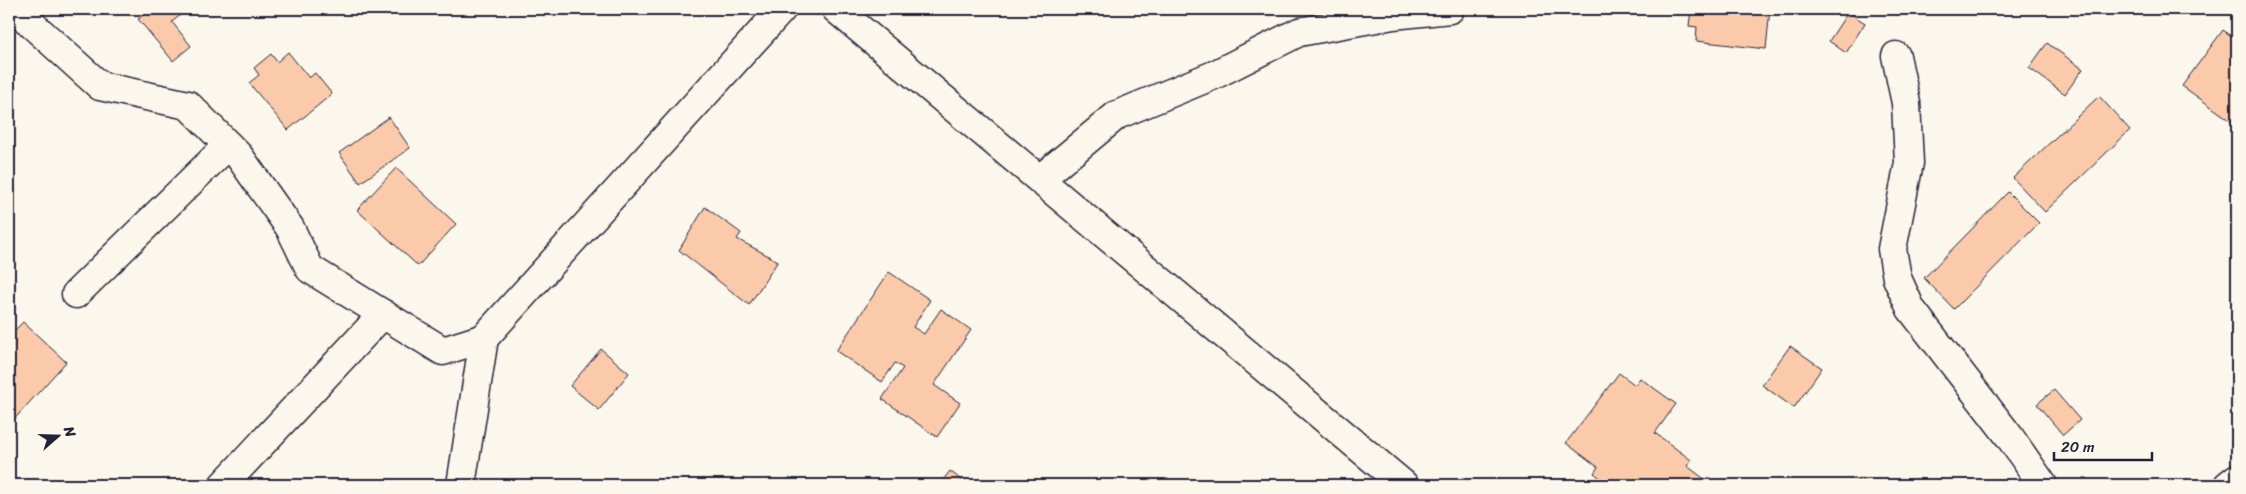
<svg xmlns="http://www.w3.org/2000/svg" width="2246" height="494" font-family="Sriracha,sans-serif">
  <rect width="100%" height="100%" fill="#fbf7ec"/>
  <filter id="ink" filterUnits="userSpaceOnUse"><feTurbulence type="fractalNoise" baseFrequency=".02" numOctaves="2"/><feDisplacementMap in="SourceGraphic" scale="10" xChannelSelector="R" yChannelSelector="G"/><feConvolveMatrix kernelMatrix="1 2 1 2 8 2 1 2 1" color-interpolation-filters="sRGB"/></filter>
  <g filter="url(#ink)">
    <g fill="#fbcaaa" stroke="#22223b">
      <path d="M151,9H182L184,12L172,22L191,46L173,61L138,19Z"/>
      <path d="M1691,9H1770L1766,49L1696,41L1697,27L1689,26Z"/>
      <path d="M1848,12L1865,23L1846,53L1829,41Z"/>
      <path d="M2223,30L2237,40V125L2182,86Z"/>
      <path d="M2047,43L2083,69L2065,94L2029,68Z"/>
      <path d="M288,52L309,78L315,73L332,94L288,130L249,83L259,75L254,68L271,54L277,62Z"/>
      <path d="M2099,96L2130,130L2045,212L2013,178Z"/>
      <path d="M389,117L410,148L360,183L339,153Z"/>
      <path d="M396,168L456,224L418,266L357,210Z"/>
      <path d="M2008,192L2039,223L1954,309L1924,278Z"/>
      <path d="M705,207L741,233L737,239L778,261L749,305L679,250Z"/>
      <path d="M889,272L930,300L913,327L924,334L941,309L971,330L934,385L960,403L937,437L882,399L903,368L895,363L882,382L836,351Z"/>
      <path d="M23,322L66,362L9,425V330L12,333Z"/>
      <path d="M1790,346L1822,368L1794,408L1762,385Z"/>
      <path d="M601,349L629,373L599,410L570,386Z"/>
      <path d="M1619,373L1635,385L1640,378L1676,404L1655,433L1691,460L1687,466L1710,483L1709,485H1609L1594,473L1598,467L1566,443Z"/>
      <path d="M2054,390L2080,420L2063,435L2037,404Z"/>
      <path d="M950,471L965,483L963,485H939Z"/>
      <path d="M1860,478L1870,485H1854Z"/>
    </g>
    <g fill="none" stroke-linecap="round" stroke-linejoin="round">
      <g stroke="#22223b" stroke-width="31">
        <g id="minor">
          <path d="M15,9L100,86L188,105L239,156L290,228L310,269L443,351L484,338L782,9"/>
          <path d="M1896,56L1906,103L1909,163L1892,249L1897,278L1911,309L2009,436L2043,485"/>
          <path d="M1040,179L1117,115L1214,75L1299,32L1393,15L1450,9"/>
          <path d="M76,294L228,145"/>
          <path d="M223,485L383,314"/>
          <path d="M461,485L484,338"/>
          <path d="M2228,485L2237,478"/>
        </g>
      </g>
      <g stroke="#22223b" stroke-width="31">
        <path id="tertiary" d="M836,9L1404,485"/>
      </g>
      <use href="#minor" stroke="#fbf7ec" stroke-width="28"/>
      <use href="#tertiary" stroke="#fbf7ec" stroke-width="28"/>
    </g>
  </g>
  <rect width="2246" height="494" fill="none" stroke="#fbf7ec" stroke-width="30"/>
  <rect x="15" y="15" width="2216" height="464" fill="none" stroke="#22223b" stroke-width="2" filter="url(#ink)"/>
  <g transform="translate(58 436) rotate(70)" stroke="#fbf7ec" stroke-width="4" paint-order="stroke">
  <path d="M0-4L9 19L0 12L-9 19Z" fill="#22223b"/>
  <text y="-8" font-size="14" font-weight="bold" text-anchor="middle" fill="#22223b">N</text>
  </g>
  <path d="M2054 452v8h98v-8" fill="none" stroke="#22223b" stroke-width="2.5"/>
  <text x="2061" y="452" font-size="15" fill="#22223b" stroke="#fbf7ec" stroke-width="4" paint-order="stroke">20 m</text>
</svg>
